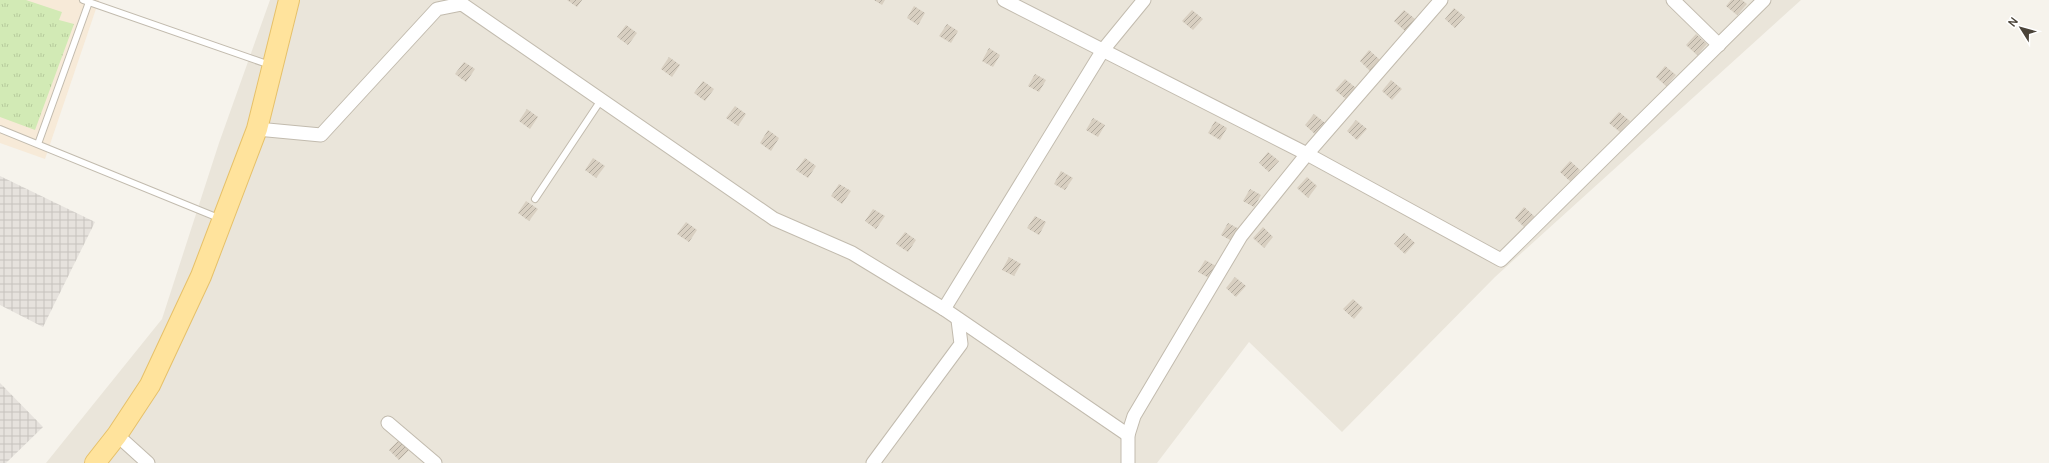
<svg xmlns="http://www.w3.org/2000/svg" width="2049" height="463" font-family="Manrope,sans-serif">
  <defs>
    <pattern id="industrial-grid" width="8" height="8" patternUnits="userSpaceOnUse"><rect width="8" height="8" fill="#e6e2dd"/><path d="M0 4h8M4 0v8" fill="none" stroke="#c7c3be"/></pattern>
    <pattern id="grass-tufts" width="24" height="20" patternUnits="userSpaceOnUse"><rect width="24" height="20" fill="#d2eab5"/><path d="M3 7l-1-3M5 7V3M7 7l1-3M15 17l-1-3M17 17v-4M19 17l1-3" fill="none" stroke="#b6ca9c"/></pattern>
    <pattern id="building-hatch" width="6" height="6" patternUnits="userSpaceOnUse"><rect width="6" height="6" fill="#d8cfc1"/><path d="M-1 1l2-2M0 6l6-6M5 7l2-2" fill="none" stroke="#b1aa9e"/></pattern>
  </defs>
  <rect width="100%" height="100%" fill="#f6f3ec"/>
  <path fill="#eae5da" d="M270,0H1801L1495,277L1342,432L1249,342L1157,463H46L162,319L219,143Z"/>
  <path fill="#f7ead8" d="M0,0H99L45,159L0,143Z"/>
  <g fill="url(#industrial-grid)">
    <path d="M0,176L95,222L43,327L0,305Z"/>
    <path d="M0,383L43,427L6,463H0Z"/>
  </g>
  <path fill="url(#grass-tufts)" d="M0,0H26L62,12L59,20L74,24L35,130L0,117Z"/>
  <g fill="url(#building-hatch)">
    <path d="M567,0H582L577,7Z"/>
    <path d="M874,0H885L882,5Z"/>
    <path d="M1731,0H1742L1747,4L1737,15L1726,6Z"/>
    <path d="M914,6L925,13L918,25L907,18Z"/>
    <path d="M1454,8L1465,17L1455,28L1445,19Z"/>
    <path d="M1192,10L1203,19L1193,30L1182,21Z"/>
    <path d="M1404,10L1415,19L1405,31L1394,21Z"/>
    <path d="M947,24L958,31L951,43L939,36Z"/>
    <path d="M626,25L637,33L628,45L617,37Z"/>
    <path d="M1696,34L1707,44L1697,55L1686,45Z"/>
    <path d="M989,48L1000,55L993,67L982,61Z"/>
    <path d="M1369,50L1380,60L1370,71L1360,61Z"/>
    <path d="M669,57L680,65L672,77L661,69Z"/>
    <path d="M464,62L475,69L466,82L455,74Z"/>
    <path d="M1665,66L1676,75L1666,86L1656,77Z"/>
    <path d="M1035,74L1046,80L1039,92L1028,86Z"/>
    <path d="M1345,79L1356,88L1346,99L1335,90Z"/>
    <path d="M1391,80L1402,89L1392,100L1382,91Z"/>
    <path d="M703,81L714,89L705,101L694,93Z"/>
    <path d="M735,106L746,114L738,126L726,118Z"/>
    <path d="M527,109L538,117L530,129L519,121Z"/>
    <path d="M1619,112L1630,121L1620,132L1609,123Z"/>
    <path d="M1314,114L1325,123L1315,134L1305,125Z"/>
    <path d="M1093,118L1105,125L1098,137L1086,130Z"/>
    <path d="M1356,120L1367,129L1357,140L1347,131Z"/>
    <path d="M1215,121L1227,128L1220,140L1208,133Z"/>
    <path d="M768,130L779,138L771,151L760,143Z"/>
    <path d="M1268,152L1279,161L1269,172L1259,163Z"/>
    <path d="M593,158L605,166L596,178L585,170Z"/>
    <path d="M805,158L816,166L808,178L796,170Z"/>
    <path d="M1570,161L1580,170L1571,182L1560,172Z"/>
    <path d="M1061,171L1073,178L1065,190L1054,184Z"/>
    <path d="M1307,177L1317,186L1308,198L1297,188Z"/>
    <path d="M839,184L851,191L842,204L831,196Z"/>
    <path d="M1250,189L1261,195L1254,207L1243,201Z"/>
    <path d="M526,201L538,209L529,221L518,213Z"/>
    <path d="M1524,207L1535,217L1525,228L1515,218Z"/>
    <path d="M873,209L885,216L876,229L865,221Z"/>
    <path d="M1035,216L1046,222L1039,235L1027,228Z"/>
    <path d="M686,222L697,230L689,242L677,234Z"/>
    <path d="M1228,223L1239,229L1232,241L1221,235Z"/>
    <path d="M1263,227L1273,237L1264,248L1253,238Z"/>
    <path d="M905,232L916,240L908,252L896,244Z"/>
    <path d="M1404,233L1415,243L1405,254L1394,244Z"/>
    <path d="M1009,257L1021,264L1014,276L1002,270Z"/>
    <path d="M1205,260L1216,266L1209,278L1198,272Z"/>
    <path d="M1235,277L1246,286L1236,297L1226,288Z"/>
    <path d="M1353,299L1363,308L1354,319L1343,309Z"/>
    <path d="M400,439L410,449L399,460L389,450Z"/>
  </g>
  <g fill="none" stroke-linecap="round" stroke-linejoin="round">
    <g stroke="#c2bbae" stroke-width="8">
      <g id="lane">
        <path d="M83,0L270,65"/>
        <path d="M0,129L221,219"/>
        <path d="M38,144L89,2"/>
        <path d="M535,199L601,100"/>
      </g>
    </g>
    <g stroke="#c2bbae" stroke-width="15">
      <g id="street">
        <path d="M1004,0L1307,154L1501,260L1764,0"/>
        <path d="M1673,0L1719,45"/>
        <path d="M257,129L321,135L437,9L462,4L774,219L852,253L944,309L1128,435"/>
        <path d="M944,309L1103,50L1144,0"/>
        <path d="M388,423L435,463"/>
        <path d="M117,435L148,463"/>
        <path d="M873,463L961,344L958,320"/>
        <path d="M1128,463V435L1134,416L1241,236L1307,154L1441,0"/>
      </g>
    </g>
    <g stroke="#e6c16a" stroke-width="22">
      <path id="primary" d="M95,463L117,435L150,385L201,276L257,129L289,0"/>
    </g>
    <use href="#lane" stroke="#fff" stroke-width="6"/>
    <use href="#street" stroke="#fff" stroke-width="13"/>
    <use href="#primary" stroke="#ffe39c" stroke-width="20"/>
  </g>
  <g transform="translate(2021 28) rotate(307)" stroke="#ffffff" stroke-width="3" paint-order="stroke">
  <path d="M0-3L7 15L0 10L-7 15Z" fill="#4b4439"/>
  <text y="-6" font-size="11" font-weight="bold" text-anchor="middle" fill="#4b4439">N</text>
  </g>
</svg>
